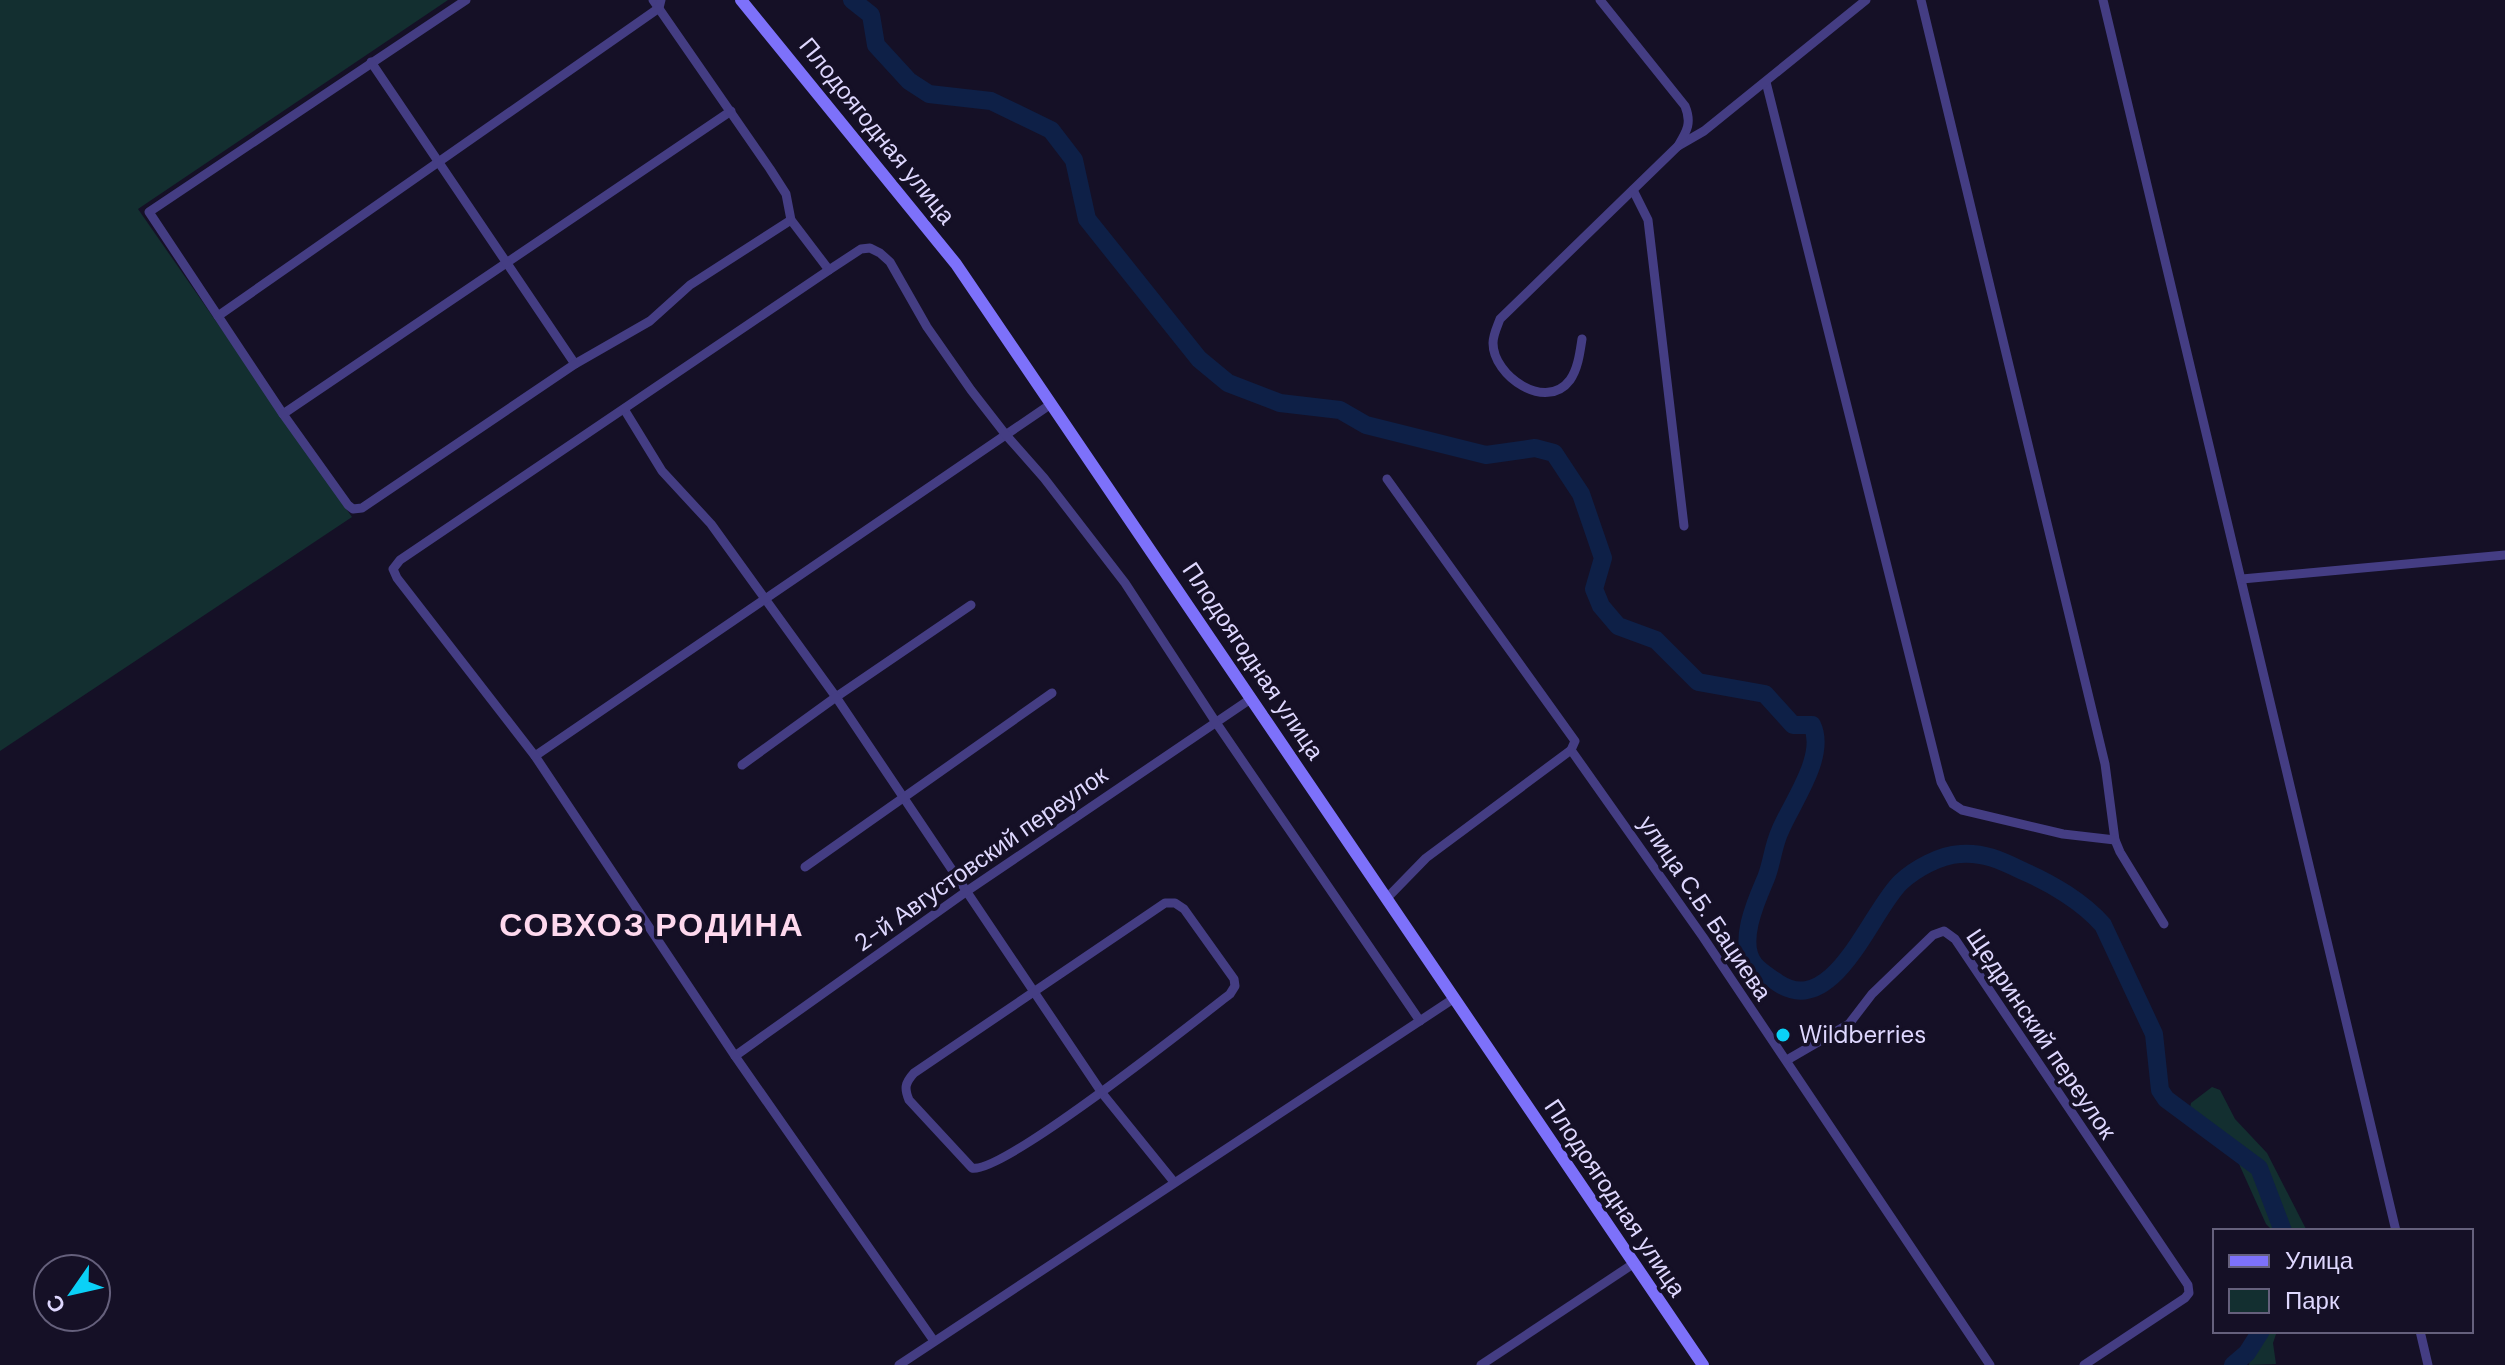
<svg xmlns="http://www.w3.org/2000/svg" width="2505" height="1365" font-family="'DM Sans',sans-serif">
  <rect width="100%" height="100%" fill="#151026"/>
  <g fill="#132f30">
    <path d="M0,0H448L138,209L352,517L0,751Z"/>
    <path d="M2212,1087L2220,1090L2235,1119L2267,1153L2307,1231H2273L2266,1224L2239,1164L2187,1123L2191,1103Z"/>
    <path d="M2253,1331H2277L2273,1343L2276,1364L2249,1365Z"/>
  </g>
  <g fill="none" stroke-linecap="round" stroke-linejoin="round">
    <g stroke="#0e2047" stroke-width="18">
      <path d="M852,0L871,15L876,45L909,81L929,94L991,101L1051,130L1074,160L1087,219L1199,359L1228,383L1280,403L1340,410L1366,425L1486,455L1535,448L1554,453L1581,494L1603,558L1594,589L1601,606L1618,626L1656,640L1698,682L1765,694L1793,725H1812C1827,756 1792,802 1780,831C1773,846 1772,863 1766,878C1757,899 1737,942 1754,964C1759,971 1771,978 1778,983C1834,1020 1871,910 1901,882C1915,869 1940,855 1960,854C1984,852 2002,861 2023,871C2051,883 2083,902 2103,925L2154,1034L2160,1090L2166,1099L2259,1168L2283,1231"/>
      <path d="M2233,1365L2247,1353L2261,1331"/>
    </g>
    <g stroke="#443d83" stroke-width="9">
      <path d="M466,0L149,212L283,414L731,111"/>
      <path d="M653,0L770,169L786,194L791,220L829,270"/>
      <path d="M1921,0L2105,764L2115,840L2120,852L2164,924"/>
      <path d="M2103,0L2396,1231"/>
      <path d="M371,62L575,364"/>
      <path d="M1766,82L1941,782L1953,804L1962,810L2063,834L2115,840"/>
      <path d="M1678,146L1704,131L1866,0"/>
      <path d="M1633,190L1648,220L1684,526"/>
      <path d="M218,316L659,8L661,0"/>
      <path d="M1582,339C1580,352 1578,369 1570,380C1546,412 1493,376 1493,343C1493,335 1497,327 1500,319L1678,146C1687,131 1692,123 1685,106L1600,0"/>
      <path d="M624,409L662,471L711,524L836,697L971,605"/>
      <path d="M283,414L348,505L353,509L362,508L575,364L650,321L690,285L791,220"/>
      <path d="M1387,479L1575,741L1571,750L1703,937L1990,1365"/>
      <path d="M2242,579L2505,555"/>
      <path d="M535,756L1051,404"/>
      <path d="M742,765L836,697L1102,1093L1174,1182"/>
      <path d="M805,867L1052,693"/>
      <path d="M1386,899L1426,858L1571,750"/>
      <path d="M1165,903H1175L1184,909L1234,979L1235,986L1230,994C1195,1021 1002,1175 972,1168L909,1100C904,1088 905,1083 914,1073Z"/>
      <path d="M735,1056L967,891L1252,698"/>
      <path d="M1787,1060L1849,1024L1872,994L1933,935L1944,931L1955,939L2188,1285L2189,1293L2185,1298L2084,1365"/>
      <path d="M2420,1331L2428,1365"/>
      <path d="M934,1341L735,1056L535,756L397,578L393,569L400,560L829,270L861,249L870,248L880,253L890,262L927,327L971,390L1006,435L1044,478L1125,583L1215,721L1420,1021"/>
      <path d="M899,1365L1453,999"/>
      <path d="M1481,1365L1633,1264"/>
    </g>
    <path stroke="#7d71fa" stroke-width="12" d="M741,0L956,264L1703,1365"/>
  </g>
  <circle fill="#0ad1f7" stroke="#151026" stroke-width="3" cx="1783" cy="1035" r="8"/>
  <g text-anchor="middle" stroke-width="7" stroke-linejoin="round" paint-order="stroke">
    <g font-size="24" fill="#ded7fe" stroke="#151026">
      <text transform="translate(877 131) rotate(51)" y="8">Плодоягодная улица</text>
      <text transform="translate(1253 661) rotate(56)" y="8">Плодоягодная улица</text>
      <text transform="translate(981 859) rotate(-35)" y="8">2-й Августовский переулок</text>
      <text transform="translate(1705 908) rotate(56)" y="8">улица С.Б. Бациева</text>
      <text transform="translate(2041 1034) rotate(56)" y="8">Щедринский переулок</text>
      <text transform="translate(1615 1198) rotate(56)" y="8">Плодоягодная улица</text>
    </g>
    <g font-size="24" fill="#ded7fe" stroke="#151026" text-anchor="start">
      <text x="1799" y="1043">Wildberries</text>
    </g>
    <g font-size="32" font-weight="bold" letter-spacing="2" fill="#fed9ee" stroke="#151026">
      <text x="652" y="936">СОВХОЗ РОДИНА</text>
    </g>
  </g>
  <rect x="2213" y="1229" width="260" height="104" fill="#151026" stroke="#65607c" stroke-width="2"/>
  <rect x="2229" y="1255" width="40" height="12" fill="#7d71fa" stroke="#65607c" stroke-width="2"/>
  <text x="2285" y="1269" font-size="24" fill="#ded7fe">Улица</text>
  <rect x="2229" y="1289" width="40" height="24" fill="#132f30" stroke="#65607c" stroke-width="2"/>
  <text x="2285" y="1309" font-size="24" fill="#ded7fe">Парк</text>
  <g transform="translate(72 1293) rotate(236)"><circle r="38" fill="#151026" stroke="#65607c" stroke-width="2"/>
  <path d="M0-6L14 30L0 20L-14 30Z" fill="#0ad1f7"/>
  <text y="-12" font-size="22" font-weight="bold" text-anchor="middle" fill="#ded7fe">С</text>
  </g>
</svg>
